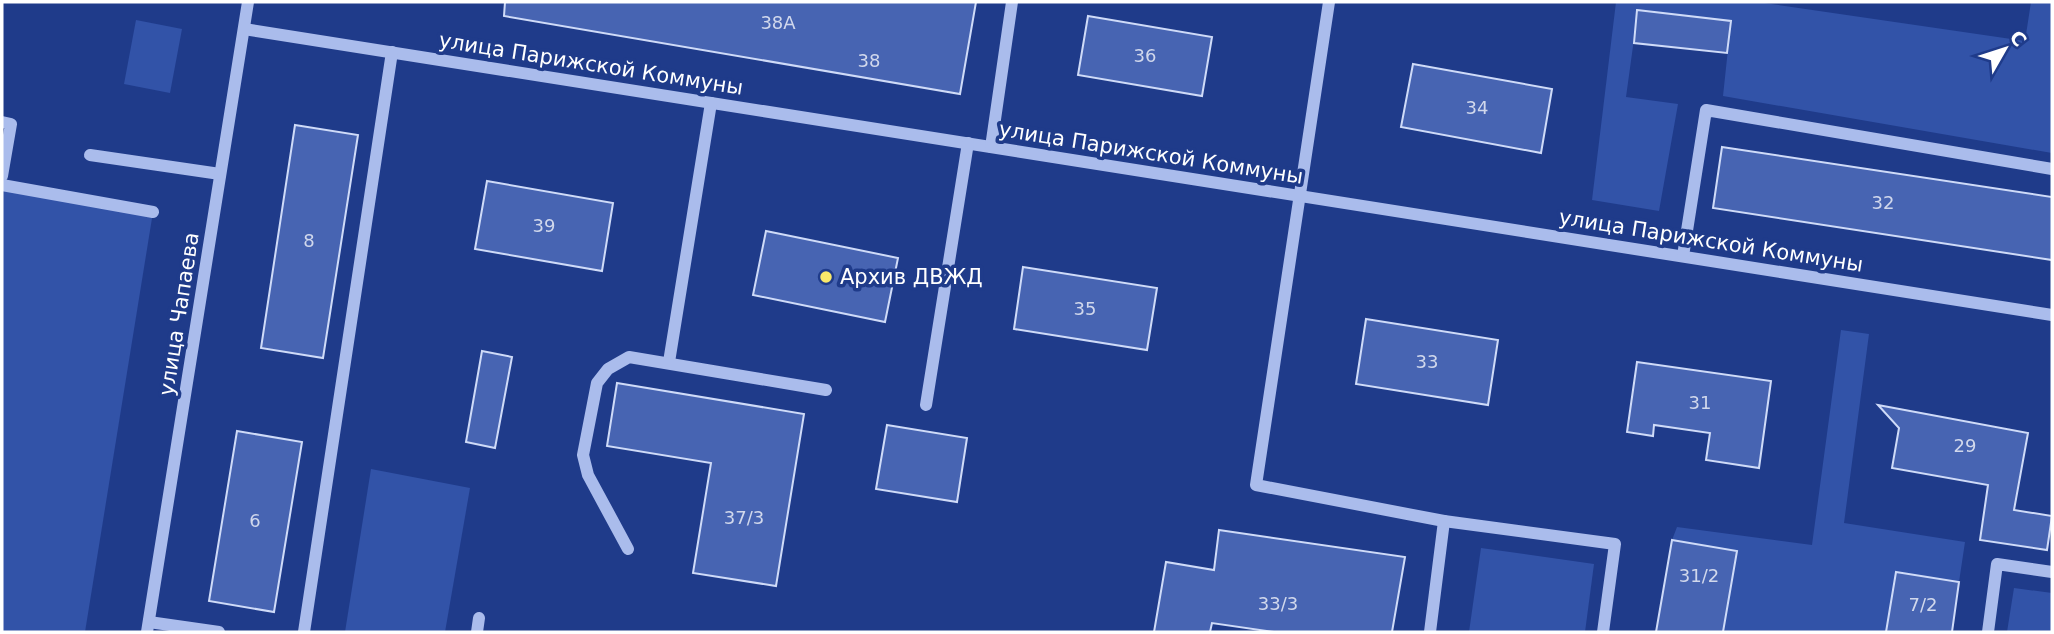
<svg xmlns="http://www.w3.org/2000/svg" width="2054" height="634" font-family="'DejaVu Sans',sans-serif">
  <rect width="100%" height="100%" fill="#1f3b8a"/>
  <g fill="#3253a8">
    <path d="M1616,2H1758L2025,41L2031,2H2052V153L1723,96L1731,21L1638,10L1626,97L1678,104L1659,211L1592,200Z"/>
    <path d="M136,20L182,29L170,93L124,84Z"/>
    <path d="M2,185L153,212L85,632H2Z"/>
    <path d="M1841,330L1869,334L1844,523L1965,542L1959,582L1896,573L1886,632H1723L1737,551L1672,540L1677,527L1812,545Z"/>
    <path d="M371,469L470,488L445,632H345Z"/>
    <path d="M1481,548L1594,564L1585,632H1469Z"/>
    <path d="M2014,588L2052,593V632H2007Z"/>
  </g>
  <g fill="#4764b2" stroke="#cfdbf8" stroke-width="2">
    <path d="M505,2H976L960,94L504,16Z"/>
    <path d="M1637,10L1731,21L1727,53L1634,43Z"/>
    <path d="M1088,16L1212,37L1202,96L1078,75Z"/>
    <path d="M1413,64L1552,89L1541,153L1401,127Z"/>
    <path d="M295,125L358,135L323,358L261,348Z"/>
    <path d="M1722,147L2052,197V260L1713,208Z"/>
    <path d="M487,181L613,203L602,271L475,249Z"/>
    <path d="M766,231L898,258L885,322L753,295Z"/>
    <path d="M1023,267L1157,288L1147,350L1014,329Z"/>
    <path d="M1366,319L1498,340L1488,405L1356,384Z"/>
    <path d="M482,351L512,357L495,448L466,442Z"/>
    <path d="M1637,362L1771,381L1759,468L1706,460L1710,433L1654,425L1653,436L1627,432Z"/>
    <path d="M617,383L804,414L776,586L693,573L711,463L607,446Z"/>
    <path d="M1878,405L2028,433L2014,510L2052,516L2047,550L1980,540L1988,485L1892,468L1899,428Z"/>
    <path d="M887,425L967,438L957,502L876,489Z"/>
    <path d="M237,431L302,442L274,612L209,601Z"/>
    <path d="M1219,530L1405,557L1392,632H1274L1212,623L1210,632H1154L1166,562L1214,570Z"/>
    <path d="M1672,540L1737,551L1723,632H1656Z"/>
    <path d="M1896,572L1959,582L1952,632H1886Z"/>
  </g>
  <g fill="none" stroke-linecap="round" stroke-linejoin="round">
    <g stroke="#aabcec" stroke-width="12">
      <path d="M1329,2L1256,485L1444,521L1430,632"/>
      <path d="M244,29L2052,315"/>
      <path d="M2,122L11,124L2,176"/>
      <path d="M991,147L1012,2"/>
      <path d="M90,155L220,174"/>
      <path d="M2,185L153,212"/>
      <path d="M1683,256L1706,110L2052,169"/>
      <path d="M669,362L711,103"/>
      <path d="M926,405L968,143"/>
      <path d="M1444,521L1615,544L1603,632"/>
      <path d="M628,549L588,475L583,455L597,383L608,369L629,357L826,390"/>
      <path d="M149,622L219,632"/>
      <path d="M147,632L248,2"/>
      <path d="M304,632L392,52"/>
      <path d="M477,632L479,618"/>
      <path d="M1988,632L1997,564L2052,572"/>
    </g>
  </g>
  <circle fill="#fae96a" stroke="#1f3b8a" stroke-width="2.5" cx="826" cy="277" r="7"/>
  <g text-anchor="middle" stroke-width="7" stroke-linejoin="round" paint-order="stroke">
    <g font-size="18" fill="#d1d8ec">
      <text x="778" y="29">38А</text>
      <text x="1145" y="62">36</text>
      <text x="869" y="67">38</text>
      <text x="1477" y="114">34</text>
      <text x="1883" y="209">32</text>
      <text x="544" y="232">39</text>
      <text x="309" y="247">8</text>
      <text x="1085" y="315">35</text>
      <text x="1427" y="368">33</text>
      <text x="1700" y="409">31</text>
      <text x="1965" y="452">29</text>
      <text x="744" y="524">37/3</text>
      <text x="255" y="527">6</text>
      <text x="1699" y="582">31/2</text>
      <text x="1278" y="610">33/3</text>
      <text x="1923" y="611">7/2</text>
    </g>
    <g font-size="21" fill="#fff" stroke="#1f3b8a">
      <text transform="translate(591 64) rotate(9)" y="7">улица Парижской Коммуны</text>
      <text transform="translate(1151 153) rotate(9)" y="7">улица Парижской Коммуны</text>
      <text transform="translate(1711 241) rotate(9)" y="7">улица Парижской Коммуны</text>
      <text transform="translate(179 314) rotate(-81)" y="7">улица Чапаева</text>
    </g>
    <g font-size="21" fill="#fff" stroke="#1f3b8a" text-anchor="start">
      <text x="840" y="284">Архив ДВЖД</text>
    </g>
  </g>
  <rect width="2054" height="634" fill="none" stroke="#ffffff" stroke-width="7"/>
  <g transform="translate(2005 49) rotate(51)" stroke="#1f3b8a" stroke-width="5" paint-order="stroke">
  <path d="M0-5L12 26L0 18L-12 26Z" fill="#ffffff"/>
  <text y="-10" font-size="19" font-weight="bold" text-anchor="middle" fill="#ffffff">С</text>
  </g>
</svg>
